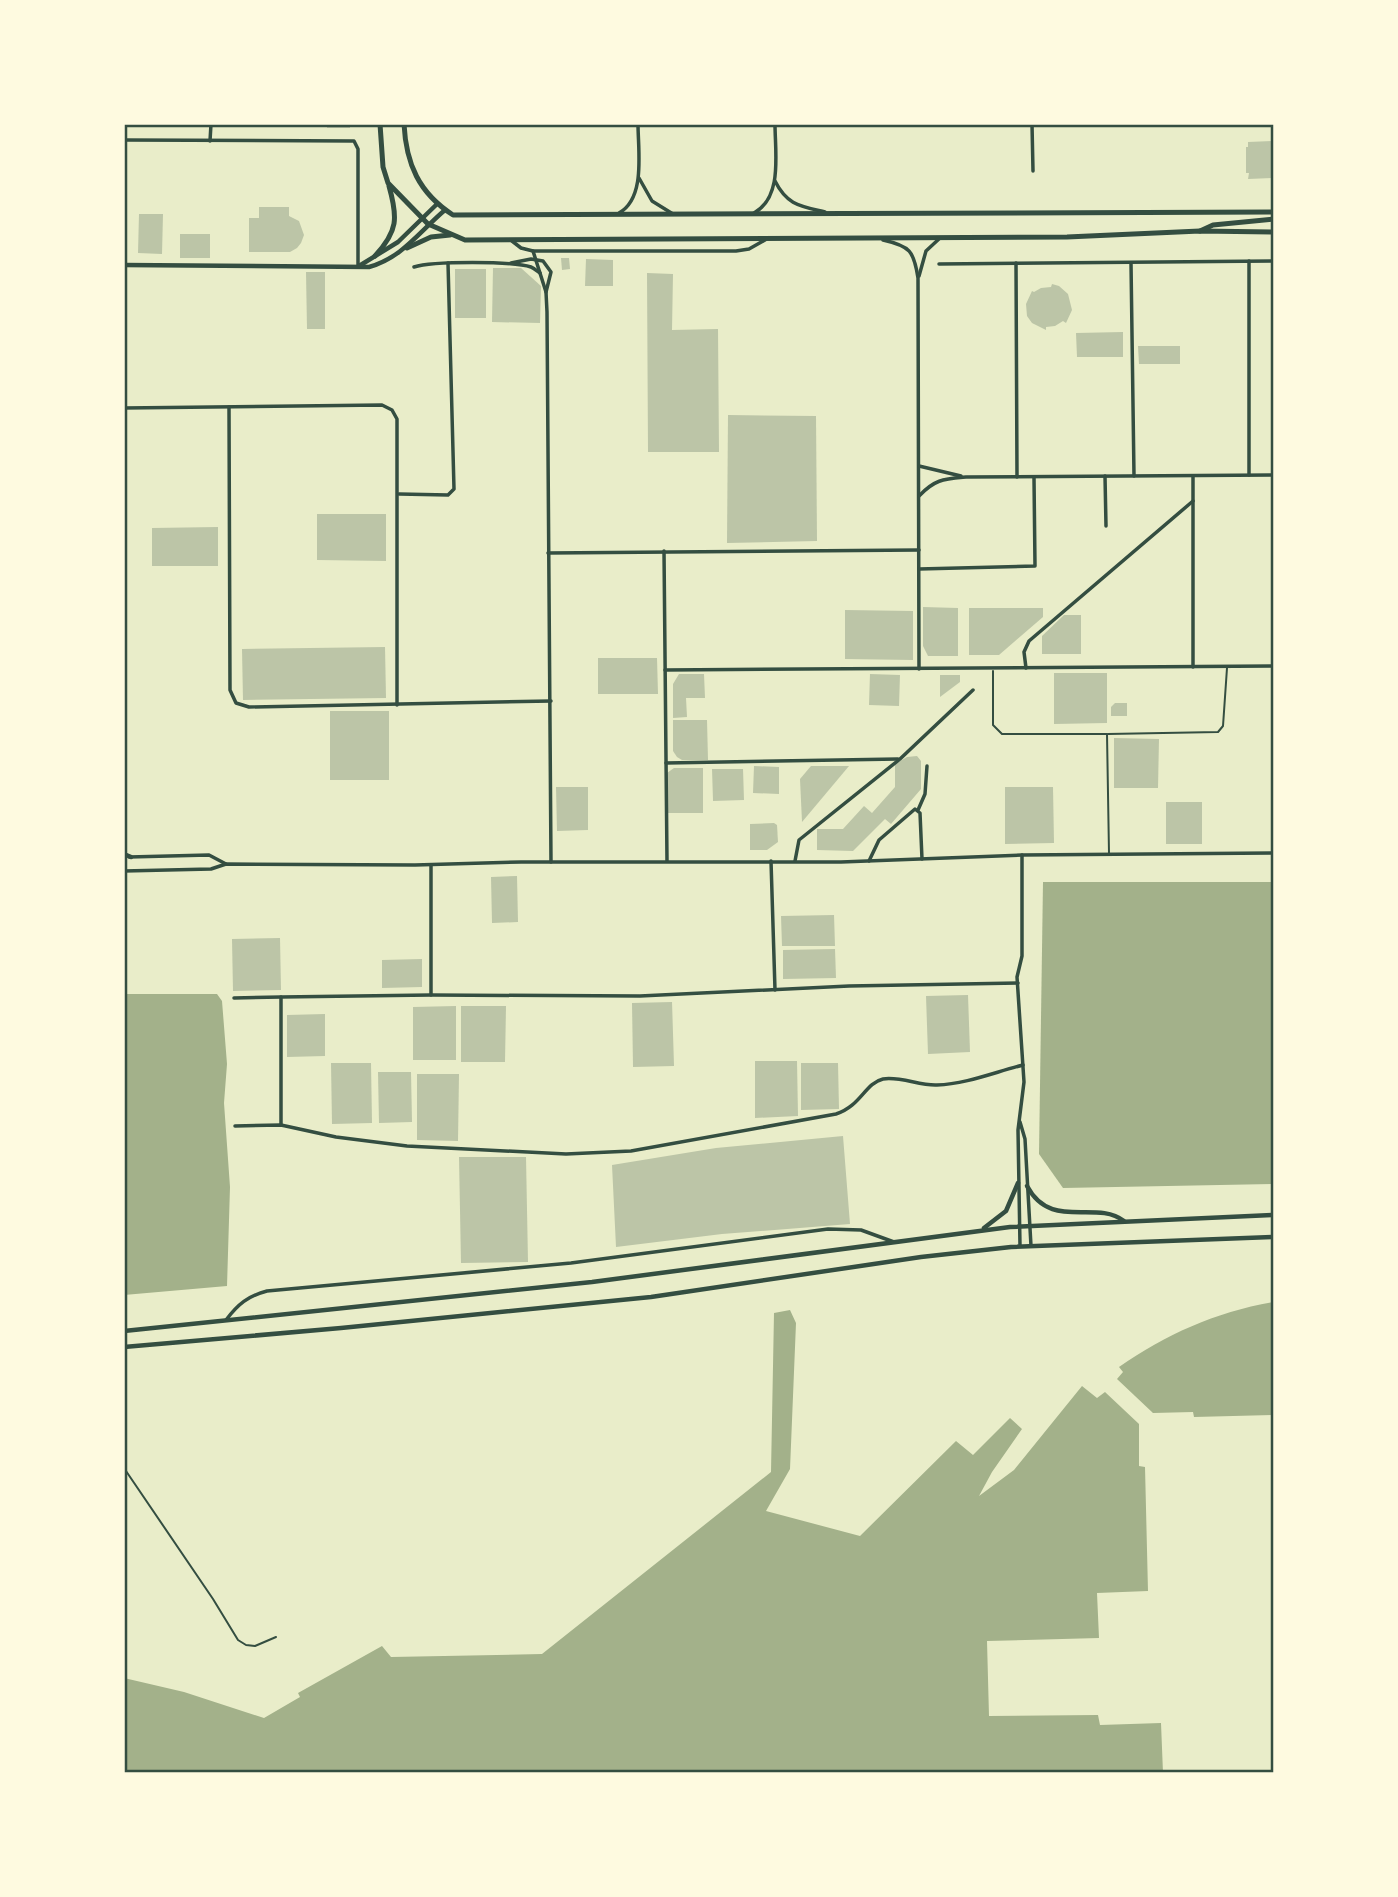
<svg xmlns="http://www.w3.org/2000/svg" width="1398" height="1897" font-family="'Playfair Display',serif">
  <rect width="100%" height="100%" fill="#e9edc9"/>
  <g fill="#a3b18a">
    <path d="M1043,882H1274V1184L1063,1188L1039,1154Z"/>
    <path d="M124,994H217L222,1001L227,1064L224,1103L230,1187L227,1286L124,1295Z"/>
    <path d="M1274,1302V1415L1194,1417L1193,1412L1153,1413L1117,1379L1123,1372L1119,1367C1167,1334 1216,1312 1274,1302Z"/>
    <path d="M790,1310L796,1323L790,1469L766,1511L860,1536L956,1441L973,1455L1010,1418L1022,1429L992,1472L979,1496L1014,1470L1082,1386L1097,1398L1105,1392L1139,1424V1466L1145,1467L1148,1591L1097,1593L1099,1638L987,1641L989,1716L1098,1715L1100,1725L1161,1723L1163,1773H124V1678L184,1692L264,1718L300,1697L298,1693L382,1646L391,1657L542,1654L771,1472L774,1313Z"/>
  </g>
  <g fill="#bcc5a7">
    <rect x="327" y="124" width="23" height="4"/>
    <path d="M1274,141V178L1248,179L1249,173H1246V147H1248V142Z"/>
    <path d="M259,207H289V216L299,221L304,235L301,243L297,248L290,252H249V218H259Z"/>
    <path d="M139,214H163L162,254L138,253Z"/>
    <rect x="180" y="234" width="30" height="24"/>
    <path d="M561,258H569L570,269L562,270Z"/>
    <path d="M586,259L613,260V286H585Z"/>
    <path d="M493,268H521L541,286L540,323L492,322Z"/>
    <rect x="455" y="269" width="31" height="49"/>
    <path d="M306,272H325V329H307Z"/>
    <path d="M647,273L673,274L672,330L718,329L719,452H648Z"/>
    <path d="M1052,284L1059,286L1068,294L1072,310L1066,323L1063,321L1055,326L1046,327V330L1032,323L1027,316L1026,304L1032,291L1034,292L1041,288L1051,287Z"/>
    <path d="M1123,332V357H1077L1076,333Z"/>
    <path d="M1138,346H1180V364H1139Z"/>
    <path d="M728,415L816,416L817,541L727,543Z"/>
    <path d="M317,514H386V561L317,560Z"/>
    <path d="M218,527V566H152V528Z"/>
    <path d="M923,607L958,608V656H928L923,646Z"/>
    <path d="M969,608H1043V617L999,655H969Z"/>
    <path d="M845,610L913,611V660L845,659Z"/>
    <path d="M1064,615H1081V654H1042V636Z"/>
    <path d="M385,647L386,698L243,700L242,649Z"/>
    <path d="M598,658H657L658,694H598Z"/>
    <path d="M1054,673H1107V723L1054,724Z"/>
    <path d="M679,674H704L705,698H686L687,717L673,718V684Z"/>
    <path d="M870,674L900,675L899,706L869,705Z"/>
    <path d="M940,675H960V682L940,697Z"/>
    <path d="M1115,703H1127V716H1111V707Z"/>
    <rect x="330" y="711" width="59" height="69"/>
    <path d="M673,720H707L708,760H682L677,757L673,751Z"/>
    <path d="M1114,738L1159,739L1158,788H1114Z"/>
    <path d="M917,756L921,761V789L891,824L885,819L853,851L817,850V829H843L864,806L872,813L895,787V764L907,757Z"/>
    <path d="M754,766L779,767V794L753,793Z"/>
    <path d="M811,766H849L802,822L800,779Z"/>
    <path d="M674,768H703V813H667V773Z"/>
    <path d="M712,769H743L744,800L713,801Z"/>
    <path d="M556,787H588V830L557,831Z"/>
    <path d="M1005,787H1053L1054,843L1005,844Z"/>
    <rect x="1166" y="802" width="36" height="42"/>
    <path d="M774,823L777,825L778,842L767,850H750V824Z"/>
    <path d="M517,876L518,922L492,923L491,877Z"/>
    <path d="M834,915L835,946H782L781,916Z"/>
    <path d="M280,938L281,990L233,991L232,939Z"/>
    <path d="M835,949L836,978L783,979V950Z"/>
    <path d="M422,959V987L382,988V960Z"/>
    <path d="M968,995L970,1052L928,1054L926,996Z"/>
    <path d="M672,1002L674,1066L633,1067L632,1003Z"/>
    <path d="M456,1006V1060H413V1007Z"/>
    <path d="M461,1006H506L505,1062H461Z"/>
    <path d="M325,1014V1056L287,1057V1015Z"/>
    <path d="M755,1061H797L798,1116L755,1118Z"/>
    <path d="M331,1063H371L372,1123L332,1124Z"/>
    <path d="M801,1063H838L839,1109L801,1110Z"/>
    <path d="M378,1072H411L412,1122L379,1123Z"/>
    <path d="M417,1074H459L458,1141L417,1140Z"/>
    <path d="M843,1136L850,1224L722,1234L616,1247L612,1165L716,1148Z"/>
    <path d="M459,1157H526L528,1262L461,1263Z"/>
  </g>
  <g fill="none" stroke-linecap="round" stroke-linejoin="round">
    <g stroke="#344e41" stroke-width="2">
      <path d="M486,125L515,124"/>
      <path d="M993,671V725L1002,734H1107L1109,853"/>
      <path d="M1108,734L1218,732L1223,726L1227,668"/>
      <path d="M124,1464L126,1471L213,1599L238,1640L246,1645L255,1646L276,1637"/>
    </g>
    <g stroke="#344e41" stroke-width="3.5">
      <path d="M1032,124L1033,171"/>
      <path d="M124,140L354,141L358,149V266"/>
      <path d="M210,141L211,124"/>
      <path d="M639,178L652,201L673,214"/>
      <path d="M775,181C787,205 800,206 825,212"/>
      <path d="M619,213C646,198 638,151 638,124"/>
      <path d="M754,213C783,197 775,153 775,124"/>
      <path d="M883,240C910,246 914,251 918,278L919,669"/>
      <path d="M512,241L521,248L533,251H736L749,249L765,240"/>
      <path d="M533,251L546,292L547,312L551,862"/>
      <path d="M511,263L531,259L543,261L551,272L546,292"/>
      <path d="M1016,263L1017,477"/>
      <path d="M1131,263L1134,476"/>
      <path d="M939,264L1274,261"/>
      <path d="M414,267C432,261 513,261 531,267C534,268 537,271 540,273"/>
      <path d="M919,276L926,251L940,238"/>
      <path d="M229,407L230,690L236,703L249,707L551,701"/>
      <path d="M124,408L382,405L392,410L397,419V705"/>
      <path d="M919,466L961,476"/>
      <path d="M1249,475V261"/>
      <path d="M1105,476L1106,526"/>
      <path d="M399,494L448,495L454,489L448,263"/>
      <path d="M919,496C935,479 944,479 966,477L1274,475"/>
      <path d="M664,551L667,861"/>
      <path d="M548,553L919,550"/>
      <path d="M919,569L1035,566L1034,478"/>
      <path d="M1193,667V476"/>
      <path d="M1026,668L1024,652L1029,641L1193,501"/>
      <path d="M665,670L1274,666"/>
      <path d="M666,763L898,759"/>
      <path d="M918,810L925,794L927,766"/>
      <path d="M129,857L209,855L226,864"/>
      <path d="M771,861L775,990"/>
      <path d="M795,861L799,840L900,759L973,690"/>
      <path d="M869,861L879,840L915,809L920,813L922,859"/>
      <path d="M124,871L211,869L226,864L415,865L521,862H841L1022,855L1274,853"/>
      <path d="M431,995V865"/>
      <path d="M234,998L281,997"/>
      <path d="M1020,1122L1025,1139L1031,1246"/>
      <path d="M281,1125V997L431,995L640,996L849,986L1018,983"/>
      <path d="M235,1126L281,1125L336,1137L407,1146L566,1154L631,1151L836,1114C861,1106 865,1083 883,1079C900,1076 920,1086 937,1085C966,1084 995,1072 1023,1065"/>
      <path d="M1020,1246L1018,1130L1024,1082L1017,977L1022,956V855"/>
      <path d="M226,1320C238,1304 248,1296 267,1291L571,1263L828,1229L861,1230L894,1242"/>
    </g>
    <g stroke="#344e41" stroke-width="4.5">
      <path d="M124,265L369,267C402,258 420,231 445,210"/>
      <path d="M359,266L398,242L437,204"/>
      <path d="M124,854L131,857"/>
      <path d="M1027,1186C1051,1231 1095,1199 1124,1221"/>
      <path d="M984,1228L1006,1211L1018,1183"/>
      <path d="M124,1331L592,1282L1010,1227L1274,1215"/>
      <path d="M124,1347L341,1328L651,1297L921,1257L1011,1247L1274,1237"/>
    </g>
    <g stroke="#344e41" stroke-width="5">
      <path d="M380,124L383,167L388,183L428,224L465,240L1067,237L1200,231L1274,232"/>
      <path d="M404,124C406,164 419,193 453,215L1274,212"/>
      <path d="M1200,231L1213,225L1274,219"/>
      <path d="M407,248L431,237L450,235"/>
      <path d="M375,256C398,231 398,218 389,186"/>
    </g>
  </g>
  <rect width="1398" height="1897" fill="none" stroke="#fefae0" stroke-width="252"/>
  <rect x="126" y="126" width="1146" height="1645" fill="none" stroke="#344e41" stroke-width="2.5"/>
</svg>
